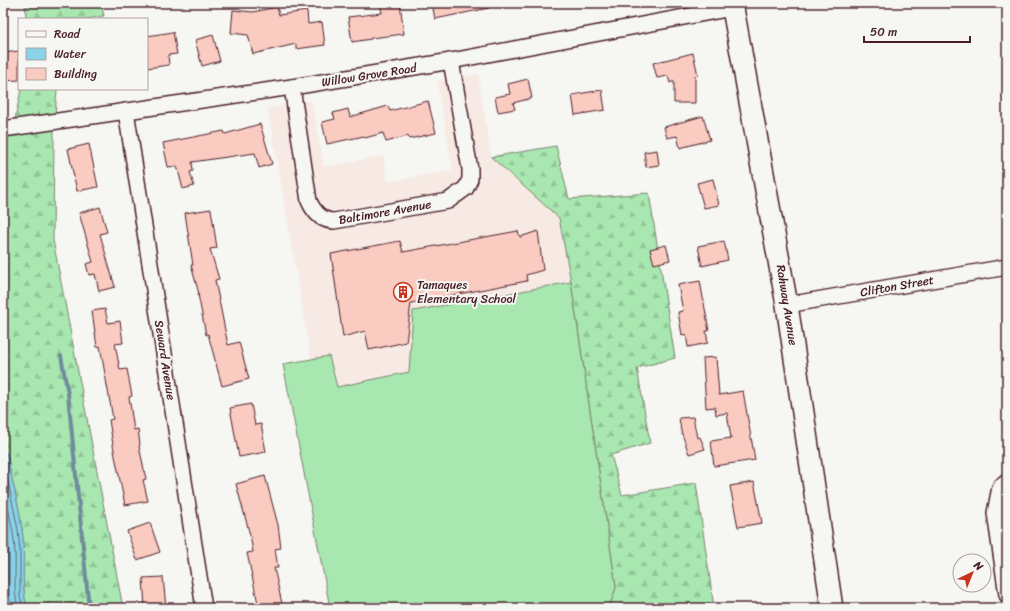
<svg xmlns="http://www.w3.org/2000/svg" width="1010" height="611" font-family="Sriracha,sans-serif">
  <defs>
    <pattern id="forest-firs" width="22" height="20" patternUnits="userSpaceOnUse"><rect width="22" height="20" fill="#a8e7b0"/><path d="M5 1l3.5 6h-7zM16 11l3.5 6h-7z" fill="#92c698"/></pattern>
  </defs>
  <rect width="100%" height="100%" fill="#f6f6f2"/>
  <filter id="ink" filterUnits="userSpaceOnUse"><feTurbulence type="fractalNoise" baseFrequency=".025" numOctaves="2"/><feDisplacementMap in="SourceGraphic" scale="8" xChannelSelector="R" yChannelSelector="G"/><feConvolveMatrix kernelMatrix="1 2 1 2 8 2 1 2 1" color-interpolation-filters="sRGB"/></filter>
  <g filter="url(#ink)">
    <path fill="#f7e9e3" d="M478,74L491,157L559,218L571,282L616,587L609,608H330L283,364L311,359L268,108L312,101L324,167L383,156L388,182L453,170L437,81Z"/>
    <g fill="url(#forest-firs)" stroke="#79836e">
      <path d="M25,3H101L104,16L87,19H26Z"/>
      <path d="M21,89H57L54,129L53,240L123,608H27C20,583 26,555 22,529C19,504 11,479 7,454L3,449V139L12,135Z"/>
      <path d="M556,146L569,199L649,193L675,358L637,368L650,443L611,455L622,495L696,483L714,608H609L616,587L571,282L559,218L491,157Z"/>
    </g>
    <path fill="#a8e7b0" stroke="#79836e" d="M571,282L616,587L609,608H330L283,364L329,356L337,387L409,372L413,311Z"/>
    <path fill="#88d3e7" stroke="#6f8b9c" d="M3,449L7,454C11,479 19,504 22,529C26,555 20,583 27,608H3Z"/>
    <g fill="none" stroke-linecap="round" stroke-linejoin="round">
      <g stroke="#636776" stroke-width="1">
        <path d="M3,457L18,530L20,552V596L23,608"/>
        <path d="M3,484C7,507 14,528 15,552C16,571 13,590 18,608"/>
        <path d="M3,511L9,553V597L12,608"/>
      </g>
      <path stroke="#6f8b9c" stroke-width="4" d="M61,356L68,394L89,608"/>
    </g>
    <g fill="#facbc0" stroke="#4a1f2b">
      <path d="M380,3H400L404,34L371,38V39L352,42L348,17L382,13Z"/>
      <path d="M432,3H488L489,8L435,19Z"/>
      <path d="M277,7L279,15L307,11L308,24L322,22L325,45L296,49V44L253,54L248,35L231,33L233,10L253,12Z"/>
      <path d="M173,32L177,54L168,55L169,65L147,68V36Z"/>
      <path d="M213,35L220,61L202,66L195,40Z"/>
      <path d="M19,51V80L3,81V53Z"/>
      <path d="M693,53L698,75L695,76V103H674V81L670,83L668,76L657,78L653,63Z"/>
      <path d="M528,79L532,98L513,103L515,109L498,112L495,97L510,94L508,84Z"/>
      <path d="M602,90L605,110L575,115L572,95Z"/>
      <path d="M428,101L436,133L409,139L408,136L386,142L383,133L365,138L364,136L327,144L322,122L335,119L333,113L348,109L350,117L388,106L390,111Z"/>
      <path d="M703,116L710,140L680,148L677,136L667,138L664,127Z"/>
      <path d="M260,124L272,164L259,168L255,153L192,162L193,171L190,172L194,186L183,189L177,166L168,167L163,143L224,131L225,134Z"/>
      <path d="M89,144L98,187L77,191L68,149Z"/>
      <path d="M657,150L659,165L646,167L644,152Z"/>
      <path d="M713,179L719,205L704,208L697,183Z"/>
      <path d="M100,207L107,232L100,234L115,287L99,291L95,274L89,275L86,264L93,262L79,213Z"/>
      <path d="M211,209L217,248L210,249L219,279L215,280L228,345L239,342L249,379L222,386L208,334L206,335L198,294H199L191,265H193L185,213Z"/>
      <path d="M518,231L520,237L538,231L543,270L526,275L527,281L411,303L406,342L369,350L365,331L343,337L331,254L400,241L403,252Z"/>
      <path d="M724,241L728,260L702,266L698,246Z"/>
      <path d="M666,245L670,260L654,264L650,249Z"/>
      <path d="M700,281L709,331H706L708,343L688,347L686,334L682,335L678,312L683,311L678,285Z"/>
      <path d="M105,309L108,323L120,321L123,343L115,344L120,370L127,369L132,396L129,397L134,430L138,429L140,445L139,446L146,479L143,480L148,501L125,505L114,451L109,420L113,419L100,346L97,347L92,311Z"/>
      <path d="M716,357L719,395L743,391L755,460L714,466L711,441L731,438L727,413L716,415L715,407L706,408L703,358Z"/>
      <path d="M251,404L255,425L261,424L266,452L239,457L230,408Z"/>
      <path d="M693,417L697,438L700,437L705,449L689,454L681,431L679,418Z"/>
      <path d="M265,476L278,525L281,548L275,549L278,568H274L283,608H259L247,553L253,552L250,535L236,484Z"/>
      <path d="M754,482L762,523L738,527L730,486Z"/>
      <path d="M150,523L160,552L137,560L127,531Z"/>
      <path d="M163,577L166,608H145L143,578Z"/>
    </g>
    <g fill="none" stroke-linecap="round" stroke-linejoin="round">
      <g stroke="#4a1f2b" stroke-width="18">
        <g id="street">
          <path d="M292,87L309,201C314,212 321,221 334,221L448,201L466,188L470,179V169L451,61"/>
          <path d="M126,111L204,608"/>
          <path d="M3,129L292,87L451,61L732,8"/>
          <path d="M787,305L1007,267"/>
          <path d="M1007,482L1000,487L995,513L1007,595"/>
        </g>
      </g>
      <g stroke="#4a1f2b" stroke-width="24">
        <path id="secondary" d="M732,3L787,305L832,608"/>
      </g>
      <use href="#street" stroke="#f6f6f2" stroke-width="15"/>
      <use href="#secondary" stroke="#f6f6f2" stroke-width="21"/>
    </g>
  </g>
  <defs>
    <g id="building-ring" transform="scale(1)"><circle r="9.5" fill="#f6f6f2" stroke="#c8321e" stroke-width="1.5"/><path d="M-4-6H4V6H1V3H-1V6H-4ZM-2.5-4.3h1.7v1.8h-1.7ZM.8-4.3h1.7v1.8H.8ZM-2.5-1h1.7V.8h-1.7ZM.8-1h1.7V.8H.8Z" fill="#c8321e"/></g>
  </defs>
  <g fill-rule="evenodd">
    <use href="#building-ring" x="403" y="292"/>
  </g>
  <g text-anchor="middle" stroke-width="4" stroke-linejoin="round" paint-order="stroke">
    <g font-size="12" fill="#4a1f2b" stroke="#f6f6f2">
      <text transform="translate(369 75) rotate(-9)" y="4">Willow Grove Road</text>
      <text transform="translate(385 212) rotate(-10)" y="4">Baltimore Avenue</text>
      <text transform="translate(897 286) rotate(-10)" y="4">Clifton Street</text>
      <text transform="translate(787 305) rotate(81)" y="4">Rahway Avenue</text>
      <text transform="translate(165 360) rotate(81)" y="4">Seward Avenue</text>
    </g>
    <g font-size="12" fill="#4a1f2b" stroke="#f6f6f2" text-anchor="start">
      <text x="417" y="289">Tamaques<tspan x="417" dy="14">Elementary School</tspan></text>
    </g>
  </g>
  <rect width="1010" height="611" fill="none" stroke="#f6f6f2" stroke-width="16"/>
  <rect x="8" y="8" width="994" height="595" fill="none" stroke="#4a1f2b" stroke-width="1.5" filter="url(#ink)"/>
  <rect x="18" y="18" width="130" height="72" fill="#f6f6f2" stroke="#b1a0a2"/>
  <rect x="26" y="31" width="20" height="6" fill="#f6f6f2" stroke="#b1a0a2"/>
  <text x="54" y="38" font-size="12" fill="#4a1f2b">Road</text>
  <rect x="26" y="48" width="20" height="12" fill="#88d3e7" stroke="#b1a0a2"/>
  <text x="54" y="58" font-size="12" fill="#4a1f2b">Water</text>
  <rect x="26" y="68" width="20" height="12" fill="#facbc0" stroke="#b1a0a2"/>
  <text x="54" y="78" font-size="12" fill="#4a1f2b">Building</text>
  <g transform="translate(972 573) rotate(43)"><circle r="19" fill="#f6f6f2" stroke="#b1a0a2"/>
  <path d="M0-3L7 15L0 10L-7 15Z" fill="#c8321e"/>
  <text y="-6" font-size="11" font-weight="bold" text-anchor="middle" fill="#4a1f2b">N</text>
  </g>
  <path d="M864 36v6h106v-6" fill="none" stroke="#4a1f2b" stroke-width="2"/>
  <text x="870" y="36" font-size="12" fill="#4a1f2b" stroke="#f6f6f2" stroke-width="3" paint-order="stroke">50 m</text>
</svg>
